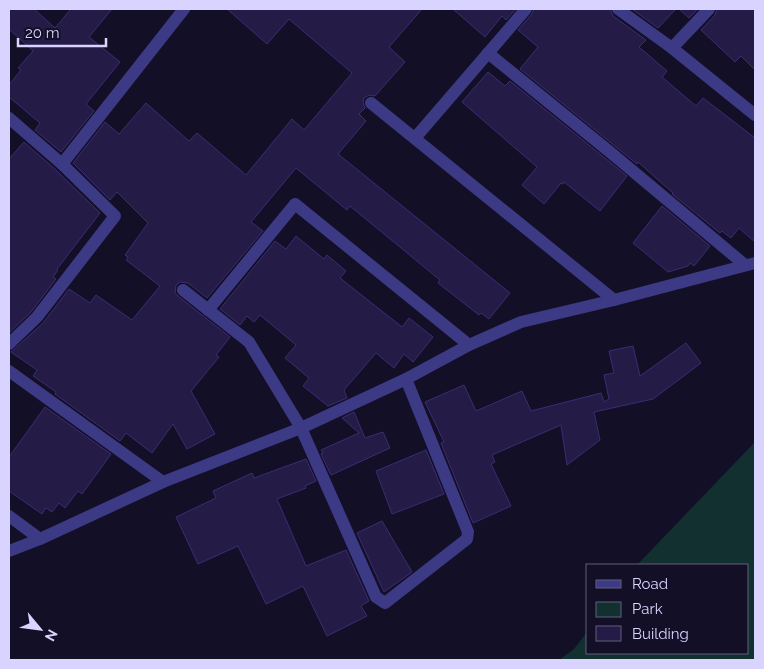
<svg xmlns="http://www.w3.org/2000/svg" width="764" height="669" font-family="Raleway,sans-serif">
  <rect width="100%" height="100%" fill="#130f26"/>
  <path fill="#12302f" d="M755,442V660H559L574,649L588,631V653H748V565H637Z"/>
  <g fill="#241b47" stroke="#3b2d73">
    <path d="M9,9H34L55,28L71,9H112L89,37L120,62L86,104L94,111L61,152L35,130L40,123L9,97V85L21,70L18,68L33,51L9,29Z"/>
    <path d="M227,9H422L389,47L405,62L375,96L369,95L364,98L363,102L365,108L359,114L366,121L338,154L510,293L489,319L481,313L479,315L438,283L440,280L350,206L347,210L296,168L251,222L263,231L207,298L188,283L180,282L176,285L175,293L178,296L230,337L216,355L219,357L191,391L215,434L187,449L173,424L152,453L126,433L120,441L55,394L56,392L33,376L37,370L11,352L43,323L69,289L90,303L96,295L132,320L160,286L126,260L128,257L125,255L148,223L117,192L110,200L73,163L105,122L119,134L146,103L189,141L197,133L246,175L292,119L304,130L352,73L289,19L267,44Z"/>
    <path d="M453,9H516L506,20L502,16L485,37Z"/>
    <path d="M534,9H610L613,16L646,40L639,47L667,71L662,77L696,106L703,98L755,138V242L739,228L731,238L722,231L720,233L672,194L673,193L638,162L637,164L520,69L538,47L518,30L532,14Z"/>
    <path d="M632,9H676L658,28Z"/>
    <path d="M679,9H698L689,18Z"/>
    <path d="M717,9H755V70L741,56L735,62L701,30L715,15Z"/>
    <path d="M488,72L505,86L510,81L627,176L600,211L564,182L563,184L561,183L544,204L522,185L537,167L462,102Z"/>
    <path d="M24,142L56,170L100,213L57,269L58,270L53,277L56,279L31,312L9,333V159Z"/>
    <path d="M662,206L710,246L694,266L690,263L688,266L668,272L633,243Z"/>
    <path d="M296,236L324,259L327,255L346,271L340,278L402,327L409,318L433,337L413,362L404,354L394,368L376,353L344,390L347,398L328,406L303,386L309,378L285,358L296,345L260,315L254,322L247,316L240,325L220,309L275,241L286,249Z"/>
    <path d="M686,343L701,363L653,399L594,412L600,440L567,465L561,425L492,455L495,462L491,464L511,506L473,523L441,443L444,442L425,402L464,385L476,411L522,391L531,411L601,393L604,402L609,399L604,375L614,373L609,351L633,346L640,376Z"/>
    <path d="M45,407L111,454L82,494L78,491L65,508L59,503L52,512L46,508L42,514L9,491V457Z"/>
    <path d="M354,412L365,438L383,432L390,448L331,475L321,454L323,453L321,450L359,433L342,418Z"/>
    <path d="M426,450L444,494L392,514L376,471Z"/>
    <path d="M306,459L316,481L305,486L306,488L277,499L306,566L346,550L369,601L361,606L367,616L327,636L303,586L266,604L238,546L198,564L176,517L216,498L213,491L252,473L254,478Z"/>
    <path d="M382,521L412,572L384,592L357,533Z"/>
  </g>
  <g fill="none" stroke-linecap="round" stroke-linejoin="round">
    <g stroke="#3d3a85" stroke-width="12">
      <path d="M618,9L672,48L755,115"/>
      <path d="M672,48L709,9"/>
      <path d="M488,53L610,152L745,265"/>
      <path d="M371,103L614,300"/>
      <path d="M9,118L62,164L115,216L37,317L9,344"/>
      <path d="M415,138L526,9"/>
      <path d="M62,164L184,9"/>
      <path d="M183,290L249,342L301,428L376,597L385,603L467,539L468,532L406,379"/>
      <path d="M208,310L295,204L469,345"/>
      <path d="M9,371L163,482"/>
      <path d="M9,516L40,539"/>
      <path d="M9,551L40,539L163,482L301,428L406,379L469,345L521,322L614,300L755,263"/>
    </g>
  </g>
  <rect width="764" height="669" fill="none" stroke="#d9d4ff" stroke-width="20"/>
  <rect x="586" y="564" width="162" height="90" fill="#130f26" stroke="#625e7d"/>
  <rect x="596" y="580" width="25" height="8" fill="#3d3a85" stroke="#625e7d"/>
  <text x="632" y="589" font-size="15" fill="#d9d4ff">Road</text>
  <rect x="596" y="602" width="25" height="15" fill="#12302f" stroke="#625e7d"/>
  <text x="632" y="614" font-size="15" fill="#d9d4ff">Park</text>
  <rect x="596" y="626" width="25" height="15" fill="#241b47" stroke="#625e7d"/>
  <text x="632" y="639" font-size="15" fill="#d9d4ff">Building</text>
  <g transform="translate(40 629) rotate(119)" stroke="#130f26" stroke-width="4" paint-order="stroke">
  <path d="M0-4L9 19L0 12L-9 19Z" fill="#d9d4ff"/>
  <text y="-8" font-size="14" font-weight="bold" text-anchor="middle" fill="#d9d4ff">N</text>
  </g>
  <path d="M18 38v8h88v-8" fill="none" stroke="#d9d4ff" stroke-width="2.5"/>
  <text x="25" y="38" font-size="15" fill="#d9d4ff" stroke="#130f26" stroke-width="4" paint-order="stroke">20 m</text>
</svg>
